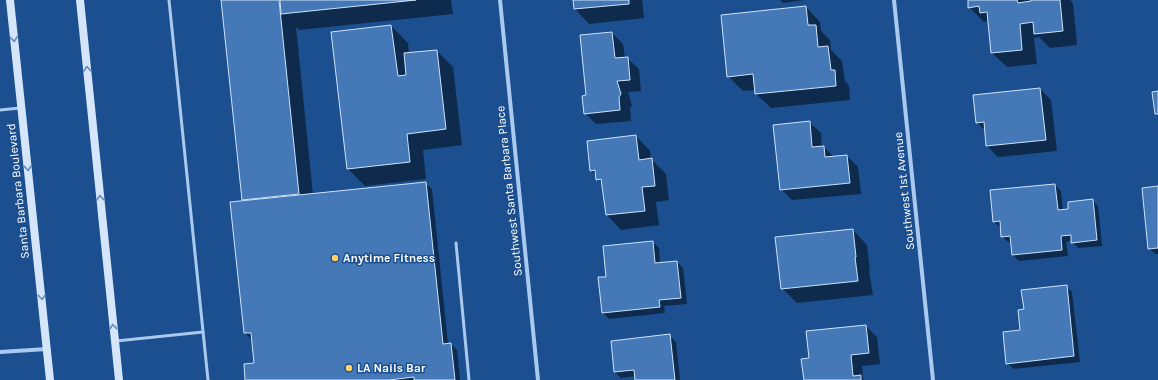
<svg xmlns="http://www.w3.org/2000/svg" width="1158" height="380" font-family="Karla,sans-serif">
  <rect width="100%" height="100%" fill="#1b4f8f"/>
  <g fill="#0007">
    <path d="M222,0H451L453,14L299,30L296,27L313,195L425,183L432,189L448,344H451L457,350L460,380H246L255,364L252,339H251L245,333V202L243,199Z"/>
    <path d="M574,0H642L644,18L589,24L575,9Z"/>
    <path d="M780,0H805L783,3Z"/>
    <path d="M969,0H1070L1073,3L1077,45L1050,48L1039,37L1034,38L1037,64L1007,67L992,53L989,21L984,22L969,7Z"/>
    <path d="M806,7L820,22L821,31L830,40L831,50L842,61L845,81L849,86L850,100L771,108L756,94V90L743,91L728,76Z"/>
    <path d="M391,26L408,43L409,54L437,51L453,67L462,145L423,150L426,179L365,186L348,169L332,33Z"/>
    <path d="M612,33L623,44L625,58H627L639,69L641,91L628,92L632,106L630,108L631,121L596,124L585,113L587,96Z"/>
    <path d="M1040,89L1051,100L1057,151L998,157L987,146L986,131L977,123Z"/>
    <path d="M809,122L821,133L822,147H824L834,157L847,156L858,167L861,194L792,200L781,189Z"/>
    <path d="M636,136L650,151L651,159L666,174L669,200L656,202L659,225L621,230L607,215L603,185L591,170Z"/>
    <path d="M1055,185L1061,191L1063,211L1070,210L1092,200L1098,206L1102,246L1078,248L1072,241L1066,242L1068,256L1019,261L1013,255L1012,242H1008L1002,236L1001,228L994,222Z"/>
    <path d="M1158,187V254H1155L1149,248Z"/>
    <path d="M853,230L867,245L870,271H869L873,295L797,303L782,288Z"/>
    <path d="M653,242L659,248L660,264L677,262L683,268L687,304L664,306L665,313L609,319L603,313L600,278H607Z"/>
    <path d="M1066,286L1072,292L1080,362L1014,369L1007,363L1021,331L1025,310Z"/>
    <path d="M866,326L877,337L880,364L862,366L863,378L864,380H805L810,359Z"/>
    <path d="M670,336L676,342L680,380H636V376L621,378L615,372L612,342Z"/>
  </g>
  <g fill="#4478b7" stroke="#cfe3fa">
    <path d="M221,0H279L299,194L242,200Z"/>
    <path d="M280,0H416L281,14Z"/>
    <path d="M573,0H629V4L574,9Z"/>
    <path d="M968,0H1017L1018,3L1031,1V0H1060L1063,31L1034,34L1033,22L1020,24L1022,50L991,53L987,12L980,13L979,6L968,8Z"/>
    <path d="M806,6L808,25H816L818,47L828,46L831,70H835L836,86L755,94L753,74L727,77L721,15Z"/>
    <path d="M391,25L398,76L406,75L404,53L437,50L446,129L407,134L410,162L347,169L331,32Z"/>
    <path d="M612,32L615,58L628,57L630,80L617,81L621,94L619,97L620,110L584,114L582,96L586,95L580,35Z"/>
    <path d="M1040,88L1046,140L986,146L984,122L976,123L973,95Z"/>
    <path d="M1158,91V114H1155L1152,92Z"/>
    <path d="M810,121L812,147L824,146L825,157L847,155L850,183L780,190L773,125Z"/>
    <path d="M636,135L639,160L652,158L655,186L642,187L645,211L606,215L601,179L596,180L595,170L590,171L587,141Z"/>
    <path d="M426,182L443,344L451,343L455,380H414V377L389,380H245L244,364L254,363L251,333H244L230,202Z"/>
    <path d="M1055,184L1058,210L1068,209V202L1093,199L1097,240L1071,243V235L1061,236L1062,250L1012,255L1010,236L1001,237L1000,221L993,222L990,190Z"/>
    <path d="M1158,186V248L1148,249L1142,188Z"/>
    <path d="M853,229L856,257H855L858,281L781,289L775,237Z"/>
    <path d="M653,241L655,263L677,261L681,298L659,300L660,307L602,313L598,277H606L603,246Z"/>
    <path d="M1067,285L1074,356L1006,364L1003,332L1020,330L1018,310L1024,309L1021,290Z"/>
    <path d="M866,325L869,353L851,355L853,376L861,375V380H804L801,359L809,358L806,331Z"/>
    <path d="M670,334L675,380H635L634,370L614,372L611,341Z"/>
  </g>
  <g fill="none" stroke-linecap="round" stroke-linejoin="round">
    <g stroke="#a9c9ee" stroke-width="3">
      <path d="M169,0L208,380"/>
      <path d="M0,110L20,108"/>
      <path d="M456,243L469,380"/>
      <path d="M116,341L203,332"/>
    </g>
    <g stroke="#a9c9ee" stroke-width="4">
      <path d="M500,0L538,380"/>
      <path d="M894,0L933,380"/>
      <path d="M0,352L47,349"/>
    </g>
    <g stroke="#d6e6fa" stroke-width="8">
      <path d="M10,0L50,380"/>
      <path d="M80,0L119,380"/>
    </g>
  </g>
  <defs><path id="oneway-chevron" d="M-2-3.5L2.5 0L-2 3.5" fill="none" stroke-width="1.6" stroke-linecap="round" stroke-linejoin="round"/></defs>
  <g stroke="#668bba">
    <use href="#oneway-chevron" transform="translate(14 39) rotate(84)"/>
    <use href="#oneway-chevron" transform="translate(87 69) rotate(-96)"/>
    <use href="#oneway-chevron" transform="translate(28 168) rotate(84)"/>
    <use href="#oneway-chevron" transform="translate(100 198) rotate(-96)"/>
    <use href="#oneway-chevron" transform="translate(42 297) rotate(84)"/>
    <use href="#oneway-chevron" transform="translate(113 327) rotate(-96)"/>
  </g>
  <g fill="#ffd166" stroke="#1b4f8f" stroke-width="1.5">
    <circle cx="335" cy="258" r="4"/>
    <circle cx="349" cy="368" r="4"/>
  </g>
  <g text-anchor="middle" stroke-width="3" stroke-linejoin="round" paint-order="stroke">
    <g font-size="12" fill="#fff" stroke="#1b4f8f">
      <text transform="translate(18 191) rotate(-96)" y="4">Santa Barbara Boulevard</text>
      <text transform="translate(509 191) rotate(-96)" y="4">Southwest Santa Barbara Place</text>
      <text transform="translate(904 191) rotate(-96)" y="4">Southwest 1st Avenue</text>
    </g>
    <g font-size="12" font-weight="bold" fill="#fff" stroke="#1b4f8f" text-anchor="start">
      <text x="343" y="262">Anytime Fitness</text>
      <text x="357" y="372">LA Nails Bar</text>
    </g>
  </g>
</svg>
